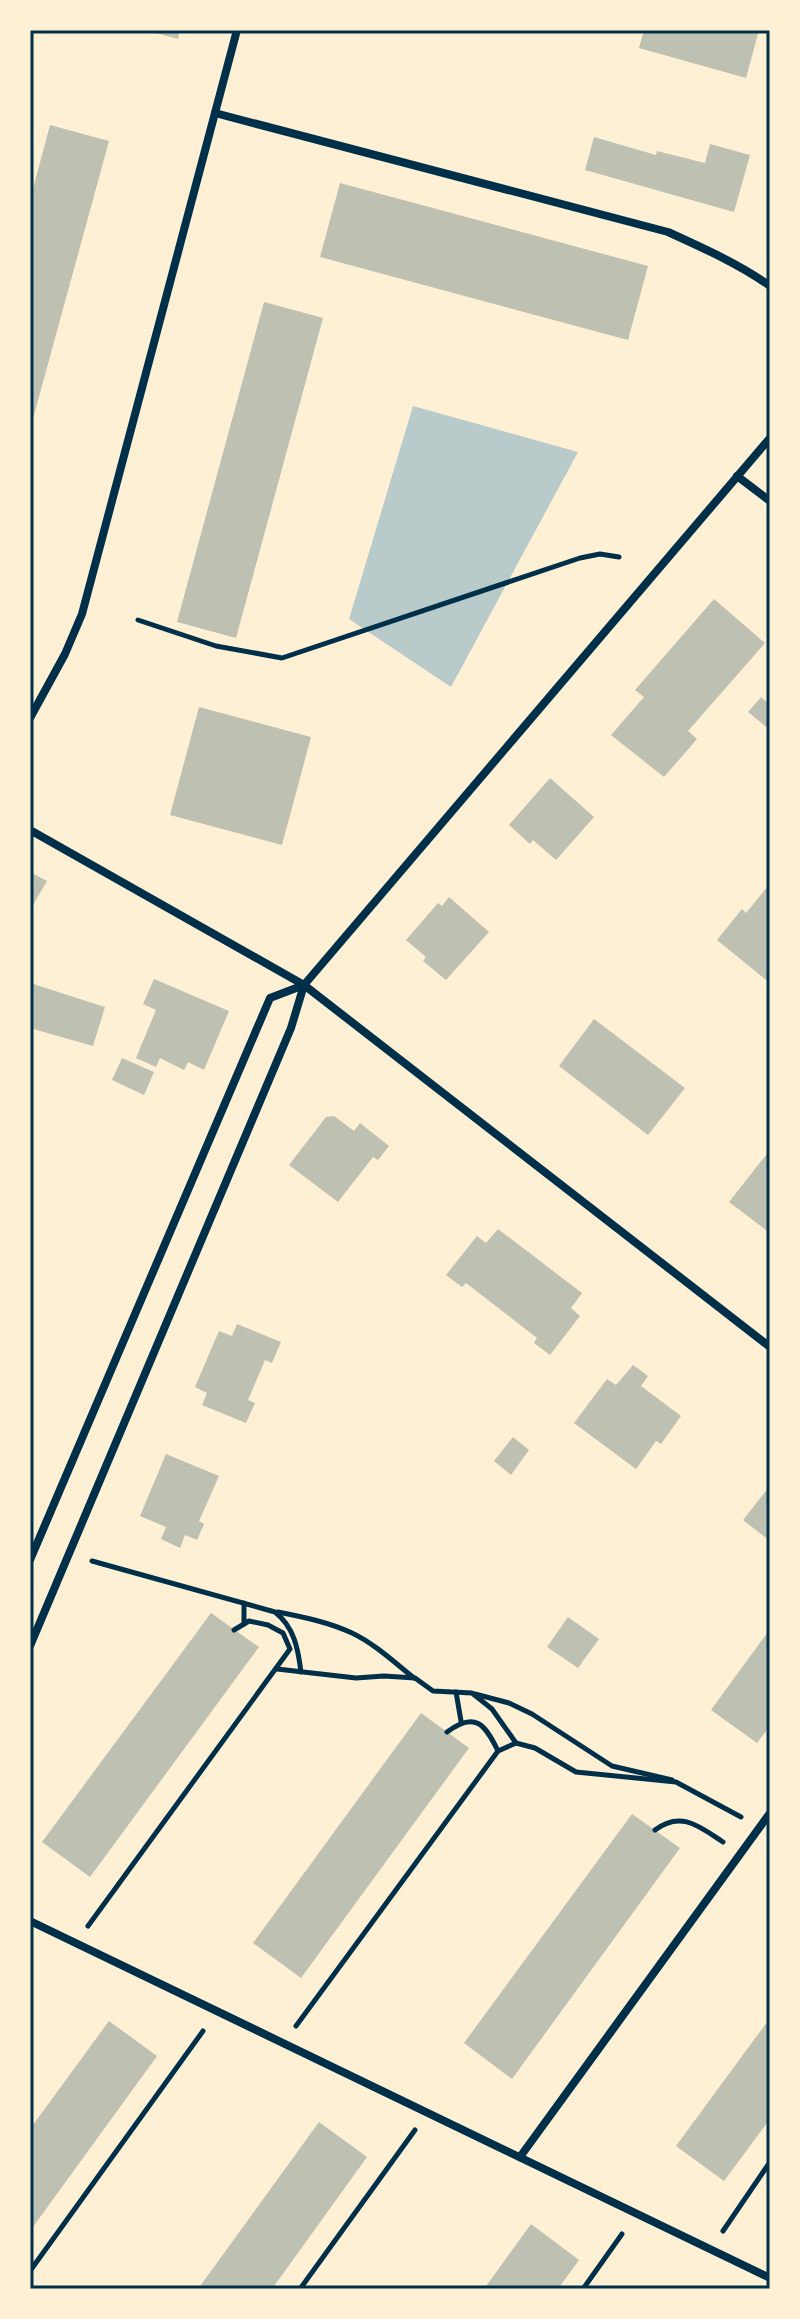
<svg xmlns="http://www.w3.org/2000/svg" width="800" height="2319" font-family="'IBM Plex Serif',serif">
  <rect width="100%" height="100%" fill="#fdf0d5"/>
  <path fill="#b9caca" d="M413,406L578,452L451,687L349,619Z"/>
  <g fill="#bec0b2">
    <path d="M145,30H180L178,39Z"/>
    <path d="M644,30H759L746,78L639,48Z"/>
    <path d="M50,125L109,141L31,426L30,200Z"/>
    <path d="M594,137L656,155L657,151L705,163L710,144L750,155L734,212L585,170Z"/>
    <path d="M340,183L648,266L628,340L320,257Z"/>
    <path d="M264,302L323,318L236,638L177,622Z"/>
    <path d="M714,599L765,643L688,731L697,739L664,777L611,735L644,697L635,690Z"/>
    <path d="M761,697L770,705V730L748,712Z"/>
    <path d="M199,707L311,737L282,845L170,815Z"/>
    <path d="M550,778L594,817L556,860L533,840L530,844L509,825Z"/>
    <path d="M30,872L47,881L30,910Z"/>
    <path d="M768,886L770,887V983L717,940L742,909L746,913Z"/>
    <path d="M449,897L489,932L446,980L423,961L426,957L406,940L438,903L442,906Z"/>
    <path d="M154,979L229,1011L204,1070L188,1062L184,1070L160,1058L156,1067L136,1058L156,1010L143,1004Z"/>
    <path d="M30,983L105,1007L93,1046L30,1028Z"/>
    <path d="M594,1019L685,1088L648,1135L559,1066Z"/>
    <path d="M122,1058L154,1072L144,1095L112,1080Z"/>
    <path d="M334,1116L354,1131L360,1123L389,1146L378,1160L373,1157L338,1202L289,1165L326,1117Z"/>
    <path d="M770,1150V1233L729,1202Z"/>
    <path d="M498,1229L582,1293L571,1308L580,1316L550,1355L534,1343L537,1338L466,1283L462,1287L446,1275L477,1236L486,1243Z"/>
    <path d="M237,1324L281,1342L272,1363L265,1360L248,1400L255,1403L246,1423L202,1405L207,1393L195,1387L219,1331L232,1336Z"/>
    <path d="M633,1365L648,1376L641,1386L681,1416L661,1444L656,1441L636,1469L574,1423L607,1379L616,1385Z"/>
    <path d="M513,1437L529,1450L511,1475L494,1461Z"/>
    <path d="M166,1454L219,1476L199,1521L204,1524L197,1540L185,1535L180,1548L161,1539L166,1527L140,1516Z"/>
    <path d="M770,1486V1541L743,1520Z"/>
    <path d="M211,1613L259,1647L90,1877L42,1842Z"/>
    <path d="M568,1617L599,1639L578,1668L547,1647Z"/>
    <path d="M770,1629V1726L757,1743L711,1710Z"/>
    <path d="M421,1713L469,1748L301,1978L253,1943Z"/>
    <path d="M632,1814L680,1848L512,2079L464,2043Z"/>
    <path d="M770,2018V2119L724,2181L676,2146Z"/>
    <path d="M109,2021L157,2056L30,2231V2129Z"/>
    <path d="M319,2122L367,2157L272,2289H198Z"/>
    <path d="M531,2224L579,2260L558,2289H484Z"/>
  </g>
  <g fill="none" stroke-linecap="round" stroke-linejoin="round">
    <g stroke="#003049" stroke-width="5">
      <path d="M138,620L216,646L282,658L580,558L600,554L619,557"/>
      <path d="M92,1561L275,1612C294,1627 298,1648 301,1672"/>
      <path d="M278,1612C303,1617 328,1622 352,1633C375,1644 394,1662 414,1678"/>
      <path d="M244,1624V1603"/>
      <path d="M277,1669L356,1678L384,1676L415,1678L433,1691L472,1693L492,1709L516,1743"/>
      <path d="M456,1692L461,1721"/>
      <path d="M475,1694L509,1703L532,1714L612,1766L672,1780"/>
      <path d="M498,1751L516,1743L535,1748L576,1772L676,1782L741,1817"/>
      <path d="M655,1830C681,1810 700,1827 723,1842"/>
      <path d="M88,1926L290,1649L283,1633L268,1625L249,1621L234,1630"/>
      <path d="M296,2026L498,1751C485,1724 475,1711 447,1732"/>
      <path d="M723,2231L770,2162"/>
      <path d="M30,2271L203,2031"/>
      <path d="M300,2289L415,2130"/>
      <path d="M583,2289L622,2234"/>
    </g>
    <g stroke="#003049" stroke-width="8">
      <path d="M215,113L668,232C703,248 739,264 770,286"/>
      <path d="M737,476L770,501"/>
      <path d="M30,718L65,654L82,614L237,30"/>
      <path d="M30,830L304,985L770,1347"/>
      <path d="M30,1560L270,998L304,985"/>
      <path d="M30,1646L291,1028L304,985L770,438"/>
      <path d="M30,1921L770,2278"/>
      <path d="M520,2157L770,1813"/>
    </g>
  </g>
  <rect width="800" height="2319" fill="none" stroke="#fdf0d5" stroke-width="64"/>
  <rect x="32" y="32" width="736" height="2255" fill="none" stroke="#003049" stroke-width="3"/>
</svg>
